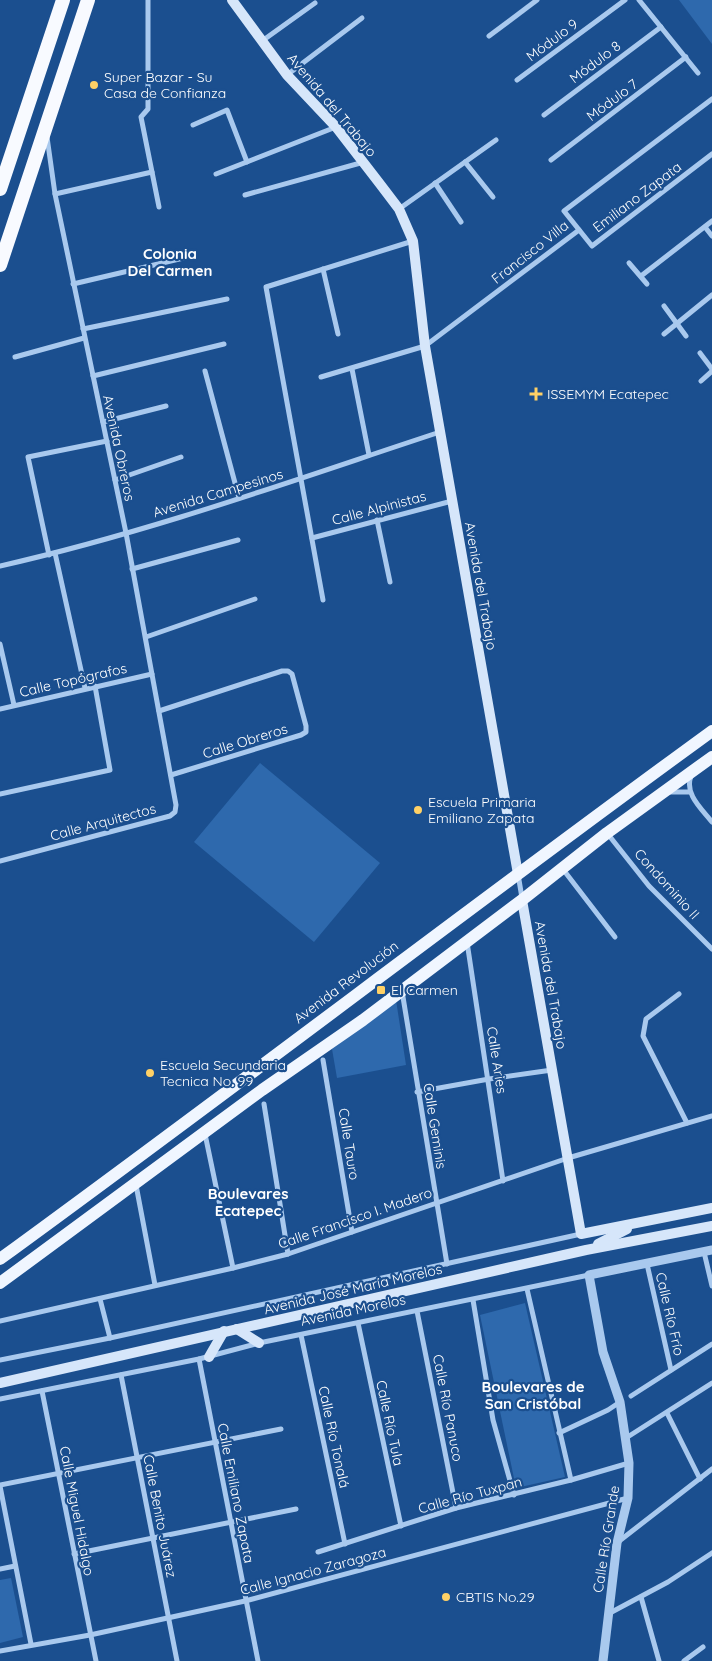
<svg xmlns="http://www.w3.org/2000/svg" width="712" height="1661" font-family="Quicksand,sans-serif">
  <rect width="100%" height="100%" fill="#1b4f8f"/>
  <g fill="#2e69ad">
    <path d="M679,0H712V44Z"/>
    <path d="M260,763L380,863L314,942L194,842Z"/>
    <path d="M396,1000L406,1065L337,1078L332,1049Z"/>
    <path d="M525,1303L565,1477L516,1488L480,1315Z"/>
    <path d="M11,1578L23,1637L0,1643V1580Z"/>
  </g>
  <g fill="none" stroke-linecap="round" stroke-linejoin="round">
    <g stroke="#a9c9ee" stroke-width="5">
      <path d="M148,0V109L141,117L159,207"/>
      <path d="M639,0L698,73"/>
      <path d="M489,36L537,0"/>
      <path d="M262,41L315,3"/>
      <path d="M287,75L362,18"/>
      <path d="M517,80L625,0"/>
      <path d="M712,99L564,211L592,246L712,154"/>
      <path d="M544,115L661,27"/>
      <path d="M193,125L227,110L247,162"/>
      <path d="M551,160L686,57"/>
      <path d="M465,162L493,197"/>
      <path d="M216,174L336,127"/>
      <path d="M435,183L461,222"/>
      <path d="M55,194L152,172"/>
      <path d="M245,195L364,162"/>
      <path d="M399,209L496,140"/>
      <path d="M705,227L712,236"/>
      <path d="M629,263L647,284"/>
      <path d="M323,269L338,334"/>
      <path d="M641,276L712,221"/>
      <path d="M73,284L192,256"/>
      <path d="M664,306L686,336"/>
      <path d="M83,329L227,299"/>
      <path d="M664,334L712,295"/>
      <path d="M700,353L712,369"/>
      <path d="M15,357L84,338"/>
      <path d="M352,369L369,455"/>
      <path d="M205,371L239,498"/>
      <path d="M93,376L224,344"/>
      <path d="M321,377L425,346L579,230"/>
      <path d="M701,381L712,371"/>
      <path d="M103,422L166,406"/>
      <path d="M115,480L181,457"/>
      <path d="M377,520L390,582"/>
      <path d="M312,538L452,501"/>
      <path d="M55,553L85,688"/>
      <path d="M49,555L28,457L107,441"/>
      <path d="M0,566C150,532 294,480 440,432"/>
      <path d="M132,569L238,540"/>
      <path d="M323,600L266,287L413,241"/>
      <path d="M146,637L255,599"/>
      <path d="M0,644L14,705"/>
      <path d="M0,709L152,674"/>
      <path d="M159,711L282,671H288L292,674L306,726V732L301,735L171,775"/>
      <path d="M691,776C684,794 702,809 712,822"/>
      <path d="M670,792H690"/>
      <path d="M0,794L110,770L95,686"/>
      <path d="M607,833L649,886L712,949"/>
      <path d="M0,861L170,816L175,812L176,805L126,533L55,194L47,137"/>
      <path d="M562,868L615,937"/>
      <path d="M518,874L522,898"/>
      <path d="M467,942L503,1181"/>
      <path d="M402,991L447,1264"/>
      <path d="M679,994L646,1019L643,1036L687,1123"/>
      <path d="M323,1060L352,1232"/>
      <path d="M417,1092L489,1079L552,1070"/>
      <path d="M264,1104L288,1254"/>
      <path d="M205,1134L233,1268"/>
      <path d="M136,1185L155,1285"/>
      <path d="M704,1252L712,1286"/>
      <path d="M647,1264L671,1370"/>
      <path d="M527,1289L571,1480"/>
      <path d="M100,1299L110,1338"/>
      <path d="M473,1300L493,1420L514,1495"/>
      <path d="M417,1311L456,1508"/>
      <path d="M0,1321L233,1268L288,1254L568,1158L712,1116"/>
      <path d="M358,1323L401,1526"/>
      <path d="M301,1335L345,1544"/>
      <path d="M199,1359L258,1661"/>
      <path d="M0,1360L110,1338L581,1234"/>
      <path d="M121,1375L177,1661"/>
      <path d="M42,1391L96,1661"/>
      <path d="M631,1396L712,1344"/>
      <path d="M0,1399L199,1359L259,1343L589,1275"/>
      <path d="M667,1413L700,1479"/>
      <path d="M559,1433L608,1410L620,1402"/>
      <path d="M626,1438L712,1383"/>
      <path d="M0,1485L281,1429"/>
      <path d="M0,1486L31,1644"/>
      <path d="M618,1542L712,1469"/>
      <path d="M318,1552L456,1508L571,1480L629,1463"/>
      <path d="M74,1554L296,1509"/>
      <path d="M0,1569L15,1566"/>
      <path d="M641,1597L659,1661"/>
      <path d="M608,1614L668,1582L712,1553"/>
      <path d="M0,1651L90,1635L245,1601L628,1498"/>
      <path d="M684,1661L703,1647"/>
    </g>
    <path stroke="#a9c9ee" stroke-width="9" d="M603,1661L617,1543L628,1498L629,1463L620,1402L603,1352L589,1275L712,1250"/>
    <g stroke="#d6e6fa" stroke-width="10">
      <path d="M232,0L287,75L336,127L380,184L399,209L413,241L425,346L518,874"/>
      <path d="M522,900L581,1234L712,1208"/>
      <path d="M598,1244L627,1229"/>
      <path d="M237,1329L259,1343"/>
      <path d="M209,1357L224,1331"/>
      <path d="M0,1383L586,1250L712,1226"/>
    </g>
    <g stroke="#f0f6ff" stroke-width="12">
      <path d="M0,1259C239,1085 473,905 712,731"/>
      <path d="M0,1283L262,1090L363,1020L522,900L607,833L712,757"/>
    </g>
    <g stroke="#f8faff" stroke-width="14">
      <path d="M0,189L63,0"/>
      <path d="M0,265L88,0"/>
    </g>
  </g>
  <g fill="#ffd166" stroke="#1b4f8f" stroke-width="2">
    <circle cx="94" cy="85" r="5"/>
    <path d="M533.5 386.5h5v5h5v5h-5v5h-5v-5h-5v-5h5z"/>
    <circle cx="418" cy="810" r="5"/>
    <rect x="376" y="985" width="10" height="10" rx="2.5"/>
    <circle cx="150" cy="1073" r="5"/>
    <circle cx="446" cy="1597" r="5"/>
  </g>
  <g text-anchor="middle" stroke-width="4.5" stroke-linejoin="round" paint-order="stroke">
    <g font-size="14" fill="#fff" stroke="#1b4f8f">
      <text transform="translate(552 40) rotate(-37)" y="5">Módulo 9</text>
      <text transform="translate(595 62) rotate(-37)" y="5">Módulo 8</text>
      <text transform="translate(612 100) rotate(-37)" y="5">Módulo 7</text>
      <text transform="translate(332 105) rotate(50)" y="5">Avenida del Trabajo</text>
      <text transform="translate(637 197) rotate(-37)" y="5">Emiliano Zapata</text>
      <text transform="translate(530 252) rotate(-38)" y="5">Francisco Villa</text>
      <text transform="translate(119 448) rotate(78)" y="5">Avenida Obreros</text>
      <text transform="translate(218 493) rotate(-17)" y="5">Avenida Campesinos</text>
      <text transform="translate(379 508) rotate(-15)" y="5">Calle Alpinistas</text>
      <text transform="translate(481 586) rotate(80)" y="5">Avenida del Trabajo</text>
      <text transform="translate(73 680) rotate(-13)" y="5">Calle Topógrafos</text>
      <text transform="translate(245 741) rotate(-17)" y="5">Calle Obreros</text>
      <text transform="translate(103 822) rotate(-15)" y="5">Calle Arquitectos</text>
      <text transform="translate(667 884) rotate(48)" y="5">Condominio II</text>
      <text transform="translate(346 982) rotate(-37)" y="5">Avenida Revolución</text>
      <text transform="translate(551 985) rotate(80)" y="5">Avenida del Trabajo</text>
      <text transform="translate(497 1060) rotate(81)" y="5">Calle Aries</text>
      <text transform="translate(435 1126) rotate(81)" y="5">Calle Geminis</text>
      <text transform="translate(349 1144) rotate(81)" y="5">Calle Tauro</text>
      <text transform="translate(355 1218) rotate(-19)" y="5">Calle Francisco I. Madero</text>
      <text transform="translate(353 1289) rotate(-13)" y="5">Avenida José María Morelos</text>
      <text transform="translate(353 1310) rotate(-12)" y="5">Avenida Morelos</text>
      <text transform="translate(670 1314) rotate(77)" y="5">Calle Río Frío</text>
      <text transform="translate(448 1408) rotate(79)" y="5">Calle Río Panuco</text>
      <text transform="translate(390 1423) rotate(78)" y="5">Calle Río Tula</text>
      <text transform="translate(334 1437) rotate(78)" y="5">Calle Río Tonalá</text>
      <text transform="translate(236 1493) rotate(79)" y="5">Calle Emiliano Zapata</text>
      <text transform="translate(470 1495) rotate(-15)" y="5">Calle Río Tuxpan</text>
      <text transform="translate(77 1511) rotate(79)" y="5">Calle Miguel Hidalgo</text>
      <text transform="translate(160 1516) rotate(79)" y="5">Calle Benito Juárez</text>
      <text transform="translate(606 1539) rotate(-81)" y="5">Calle Río Grande</text>
      <text transform="translate(313 1571) rotate(-15)" y="5">Calle Ignacio Zaragoza</text>
    </g>
    <g font-size="14" fill="#fff" stroke="#1b4f8f" text-anchor="start">
      <text x="104" y="82">Super Bazar - Su<tspan x="104" dy="16">Casa de Confianza</tspan></text>
      <text x="547" y="399">ISSEMYM Ecatepec</text>
      <text x="428" y="807">Escuela Primaria<tspan x="428" dy="16">Emiliano Zapata</tspan></text>
      <text x="391" y="995">El Carmen</text>
      <text x="160" y="1070">Escuela Secundaria<tspan x="160" dy="16">Tecnica No. 99</tspan></text>
      <text x="456" y="1602">CBTIS No.29</text>
    </g>
    <g font-size="15" font-weight="bold" fill="#fff" stroke="#1b4f8f">
      <text x="170" y="259">Colonia<tspan x="170" dy="17">Del Carmen</tspan></text>
      <text x="248" y="1199">Boulevares<tspan x="248" dy="17">Ecatepec</tspan></text>
      <text x="533" y="1392">Boulevares de<tspan x="533" dy="17">San Cristóbal</tspan></text>
    </g>
  </g>
</svg>
